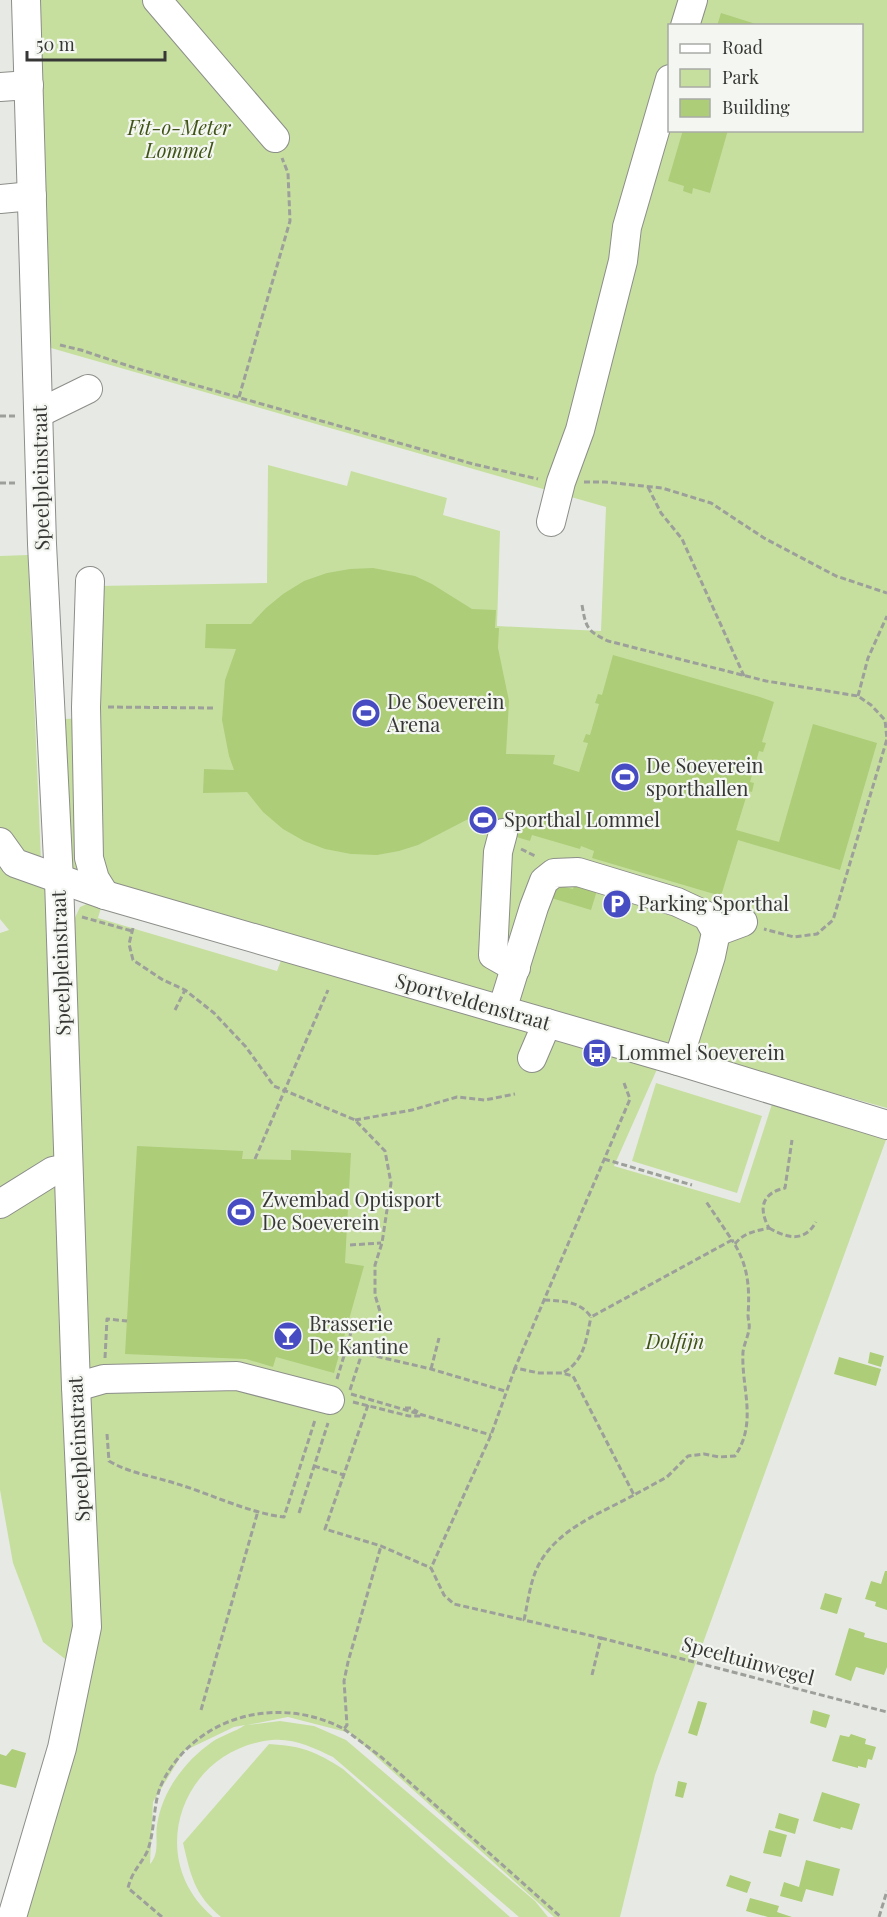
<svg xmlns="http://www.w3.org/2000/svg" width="887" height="1917" font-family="'Playfair Display',serif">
  <rect width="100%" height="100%" fill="#e7eae4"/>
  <g fill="#c6df9f" fill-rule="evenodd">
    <path d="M36,0H887V1108L519,1006L73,875L62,719L94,718L97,586L267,583L268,465L347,486L351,471L447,498L443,515L500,531L497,626L601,631L606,507L44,346ZM670,26H862V130H670Z"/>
    <path d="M28,555L41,861L16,849L0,827V556Z"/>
    <path d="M0,856L45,888L77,1616L73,1665L43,1642L13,1563L0,1490V933L9,930L0,919Z"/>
    <path d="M103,901L98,918L277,971L283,955L658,1067L614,1166L740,1203L772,1104L887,1137L655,1775L620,1917H554L350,1733L288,1717L247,1725L280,1721L314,1726L346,1740L535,1901L548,1917H519L333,1757C314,1748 294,1738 272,1740C182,1749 143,1858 213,1917H18L96,1643L72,924L80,907L89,903ZM245,1725C235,1732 222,1735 212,1742C185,1761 162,1791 157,1825C155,1839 160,1853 150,1864L153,1802L184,1751L234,1727Z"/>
    <path d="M656,1083L762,1116L737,1193L632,1161Z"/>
    <path d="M269,1744C302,1746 315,1751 343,1769L510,1917H221C194,1894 191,1876 183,1843Z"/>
  </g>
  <g fill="#adcd78">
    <path d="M721,13L759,25V26H717Z"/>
    <path d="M683,130H728L710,193L693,188L692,194L683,191L684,186L668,181Z"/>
    <path d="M373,568L415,576L432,584L472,609L496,610L495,628H499L498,648L509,701L506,754L555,755L553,764L579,772L588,743L583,742L586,734L590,735L599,704L595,703L598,694L602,695L613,655L760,697L774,702L762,742L766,743L763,752L759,751L750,782L754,783L752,792L748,791L736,830L779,842L813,724L877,743L840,870L738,840L721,896L592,858L594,851L581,846L580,849L532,835L530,841L483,827L486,818L476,815L418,845L399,851L377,855L351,854L325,849L304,841L283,829L263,812L247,792L203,793L204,769L234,770L229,756L222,720L225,680L236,649L205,648L206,624H251L266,608L283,594L304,581L327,573L350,569Z"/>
    <path d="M577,878L599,884L591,910L548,897L552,884L573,889Z"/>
    <path d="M137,1146L243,1151L242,1159L291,1160V1150L351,1153L345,1263L364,1266L334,1373L276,1357L273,1367L246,1359L125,1354Z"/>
    <path d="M870,1352L884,1356L881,1367L868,1363Z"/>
    <path d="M839,1357L881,1369L876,1386L834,1374Z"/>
    <path d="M885,1571H887V1610L875,1606L876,1602L865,1599L871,1581L881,1584Z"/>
    <path d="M825,1593L842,1598L837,1614L820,1609Z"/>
    <path d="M849,1628L865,1633L864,1637L887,1643V1667L884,1675L856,1667L851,1681L835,1675Z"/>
    <path d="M698,1701L707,1703L697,1736L688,1733Z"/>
    <path d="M813,1710L830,1715L826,1728L810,1723Z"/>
    <path d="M851,1734L866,1739L865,1744L876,1747L872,1760L868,1759L866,1768L858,1766V1768L832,1761L840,1735L849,1737Z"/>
    <path d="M12,1749L26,1753L16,1788L0,1784V1754L6,1756Z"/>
    <path d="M678,1781L687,1783L683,1798L675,1796Z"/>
    <path d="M822,1792L860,1804L852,1830L841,1827L840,1829L813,1821Z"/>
    <path d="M779,1813L799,1819L795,1834L775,1828Z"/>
    <path d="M769,1830L787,1835L781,1857L763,1853Z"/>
    <path d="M806,1860L840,1869L833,1896L806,1889L802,1902L780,1896L784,1882L799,1887Z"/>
    <path d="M730,1875L751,1882L747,1893L726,1886Z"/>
    <path d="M750,1898L779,1906L777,1912L792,1917H768L746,1911Z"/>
  </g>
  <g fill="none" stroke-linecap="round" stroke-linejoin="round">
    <g stroke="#8c8e89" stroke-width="30">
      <g id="minor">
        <path d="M157,0L275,138"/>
        <path d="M685,26L693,0"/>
        <path d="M0,87L29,85"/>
        <path d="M0,199L32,196"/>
        <path d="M39,413L88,389"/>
        <path d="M551,522L561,482L580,430L623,261L627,227L670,79"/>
        <path d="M90,581L86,707L89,858L95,879L105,895"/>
        <path d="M503,833L498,852L493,955L516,968"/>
        <path d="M0,842L15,863L105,895L678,1061L887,1125"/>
        <path d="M716,932L743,922"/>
        <path d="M502,1010L534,907L544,881L554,873L578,872L677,902L707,916L716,932L711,956L678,1061"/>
        <path d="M532,1058L547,1023"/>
        <path d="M0,1204L53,1171L68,1168"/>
        <path d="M76,1387L104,1379L237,1376L330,1400"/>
        <path d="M12,1917L62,1748L87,1627L76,1387L59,880L42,544L26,0"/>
      </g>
    </g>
    <g stroke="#9d9f9b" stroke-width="3" stroke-dasharray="6 3" stroke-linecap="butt">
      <path d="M60,345L81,350L135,368L473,464L538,479"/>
      <path d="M239,397L290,221L288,173L282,158"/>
      <path d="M0,416H17"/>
      <path d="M584,482H605L662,488L711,503L764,538L836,576L887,593"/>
      <path d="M0,483H18"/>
      <path d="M648,487L661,513L682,539L744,676"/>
      <path d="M582,605C586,628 587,631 608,641L766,681L858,696L871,705L885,720L887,739L833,920L817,934L794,937L764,929"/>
      <path d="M858,696L868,658L887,616"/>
      <path d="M108,707L216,708"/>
      <path d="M521,849L537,857"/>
      <path d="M82,917L132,931"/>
      <path d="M133,928L129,944L133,960L163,980L185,990L214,1013L246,1047L274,1086L355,1120L385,1151L391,1183L382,1243L375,1265V1295L382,1318"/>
      <path d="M175,1010L185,990"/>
      <path d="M624,1083L630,1099L515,1368L539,1373H562L573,1376L634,1495L667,1477L688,1456L704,1454L719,1457L735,1456C758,1422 741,1388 743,1352C744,1344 748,1337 749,1329C750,1325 748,1320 748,1315C750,1287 748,1264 732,1240"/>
      <path d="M355,1120L412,1110L457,1097L485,1100L515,1094"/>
      <path d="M255,1159L328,990"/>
      <path d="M604,1159L692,1185"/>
      <path d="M769,1228C787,1238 804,1243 816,1222"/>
      <path d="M735,1244C743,1233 755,1231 769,1228C758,1208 762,1193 785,1188L792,1140"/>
      <path d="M350,1245L381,1243"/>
      <path d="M544,1300C563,1301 580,1301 591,1317L732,1240L705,1200"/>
      <path d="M347,1347L362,1353"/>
      <path d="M105,1358L107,1319L127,1321"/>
      <path d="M515,1368L491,1435L431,1568L444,1595L454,1604L524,1620"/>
      <path d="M431,1369L439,1338"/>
      <path d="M564,1372C585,1360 586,1339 591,1317"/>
      <path d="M337,1379L352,1329"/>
      <path d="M350,1390L362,1353L431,1369L505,1391"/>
      <path d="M351,1394L491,1435"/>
      <path d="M353,1402L409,1416H422"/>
      <path d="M368,1405L325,1529L381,1546L431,1568"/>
      <path d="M405,1408H411L418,1412"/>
      <path d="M107,1434L109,1461C129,1473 152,1476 174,1483C209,1493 248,1513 284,1517L315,1420"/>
      <path d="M314,1466L344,1475"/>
      <path d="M299,1513L328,1423"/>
      <path d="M601,1638L887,1712"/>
      <path d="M592,1675L601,1638L524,1620C528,1602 530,1582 538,1566C557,1529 599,1514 634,1495"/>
      <path d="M201,1710L258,1511"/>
      <path d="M344,1729L380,1756L561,1917"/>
      <path d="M162,1917L128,1888C132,1871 140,1866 147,1852C156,1830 152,1802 163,1781C198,1714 280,1695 344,1729L347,1725L344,1681L348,1662L381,1546"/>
      <path d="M879,1917L887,1891"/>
    </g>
    <use href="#minor" stroke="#fff" stroke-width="28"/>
  </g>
  <defs>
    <g id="stadium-disc" transform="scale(1.5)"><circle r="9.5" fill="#484cc2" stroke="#f4f7f1"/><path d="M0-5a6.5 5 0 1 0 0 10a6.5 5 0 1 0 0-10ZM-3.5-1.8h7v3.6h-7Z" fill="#fff"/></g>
    <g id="parking-disc" transform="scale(1.5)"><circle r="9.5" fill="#484cc2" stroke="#f4f7f1"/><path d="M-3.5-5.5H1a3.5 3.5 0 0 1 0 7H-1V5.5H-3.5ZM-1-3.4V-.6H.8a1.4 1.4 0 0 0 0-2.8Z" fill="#fff"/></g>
    <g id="bus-disc" transform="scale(1.5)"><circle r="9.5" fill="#484cc2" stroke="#f4f7f1"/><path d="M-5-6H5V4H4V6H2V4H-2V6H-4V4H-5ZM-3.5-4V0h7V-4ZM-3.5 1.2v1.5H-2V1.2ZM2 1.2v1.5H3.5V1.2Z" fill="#fff"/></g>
    <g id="bar-disc" transform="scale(1.5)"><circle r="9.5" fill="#484cc2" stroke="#f4f7f1"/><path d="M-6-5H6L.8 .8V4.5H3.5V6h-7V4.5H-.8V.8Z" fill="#fff"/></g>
  </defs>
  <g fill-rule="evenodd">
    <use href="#stadium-disc" x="366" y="713"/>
    <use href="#stadium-disc" x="625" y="777"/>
    <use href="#stadium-disc" x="483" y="820"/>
    <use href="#parking-disc" x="617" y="904"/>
    <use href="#bus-disc" x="597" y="1053"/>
    <use href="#stadium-disc" x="241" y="1212"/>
    <use href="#bar-disc" x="288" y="1336"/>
  </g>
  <g text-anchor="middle" stroke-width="4.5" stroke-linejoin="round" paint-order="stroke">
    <g font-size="20" font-style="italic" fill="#3f5317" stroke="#f4f7f1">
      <text x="179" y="135">Fit-o-Meter<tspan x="179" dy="23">Lommel</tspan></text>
      <text x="675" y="1349">Dolfijn</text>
    </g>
    <g font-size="20" fill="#373836" stroke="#f4f7f1">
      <text transform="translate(41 478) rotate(-91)" y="7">Speelpleinstraat</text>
      <text transform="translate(61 963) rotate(-92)" y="7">Speelpleinstraat</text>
      <text transform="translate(473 1002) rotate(16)" y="7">Sportveldenstraat</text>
      <text transform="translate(79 1449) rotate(-93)" y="7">Speelpleinstraat</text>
      <text transform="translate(748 1661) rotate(15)" y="7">Speeltuinwegel</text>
    </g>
    <g font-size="20" fill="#373836" stroke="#f4f7f1" text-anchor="start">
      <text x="387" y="709">De Soeverein<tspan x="387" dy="23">Arena</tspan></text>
      <text x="646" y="773">De Soeverein<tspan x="646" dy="23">sporthallen</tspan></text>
      <text x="504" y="827">Sporthal Lommel</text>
      <text x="638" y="911">Parking Sporthal</text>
      <text x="618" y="1060">Lommel Soeverein</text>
      <text x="262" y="1207">Zwembad Optisport<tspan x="262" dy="23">De Soeverein</tspan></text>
      <text x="309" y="1331">Brasserie<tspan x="309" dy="23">De Kantine</tspan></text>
    </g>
  </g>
  <rect x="668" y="24" width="195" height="108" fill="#f4f7f1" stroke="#a8aba6" stroke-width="1.5"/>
  <rect x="680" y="44" width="30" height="9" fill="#ffffff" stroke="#a8aba6" stroke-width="1.5"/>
  <text x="722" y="54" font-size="18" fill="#373836">Road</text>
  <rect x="680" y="69" width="30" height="18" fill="#c6df9f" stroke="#a8aba6" stroke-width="1.5"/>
  <text x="722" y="84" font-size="18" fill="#373836">Park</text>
  <rect x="680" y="99" width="30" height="18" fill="#adcd78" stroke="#a8aba6" stroke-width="1.5"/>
  <text x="722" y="114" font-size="18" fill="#373836">Building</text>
  <path d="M27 51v9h138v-9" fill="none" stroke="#373836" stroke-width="3"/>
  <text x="36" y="51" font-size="18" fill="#373836" stroke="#f4f7f1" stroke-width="4.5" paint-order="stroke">50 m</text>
</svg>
